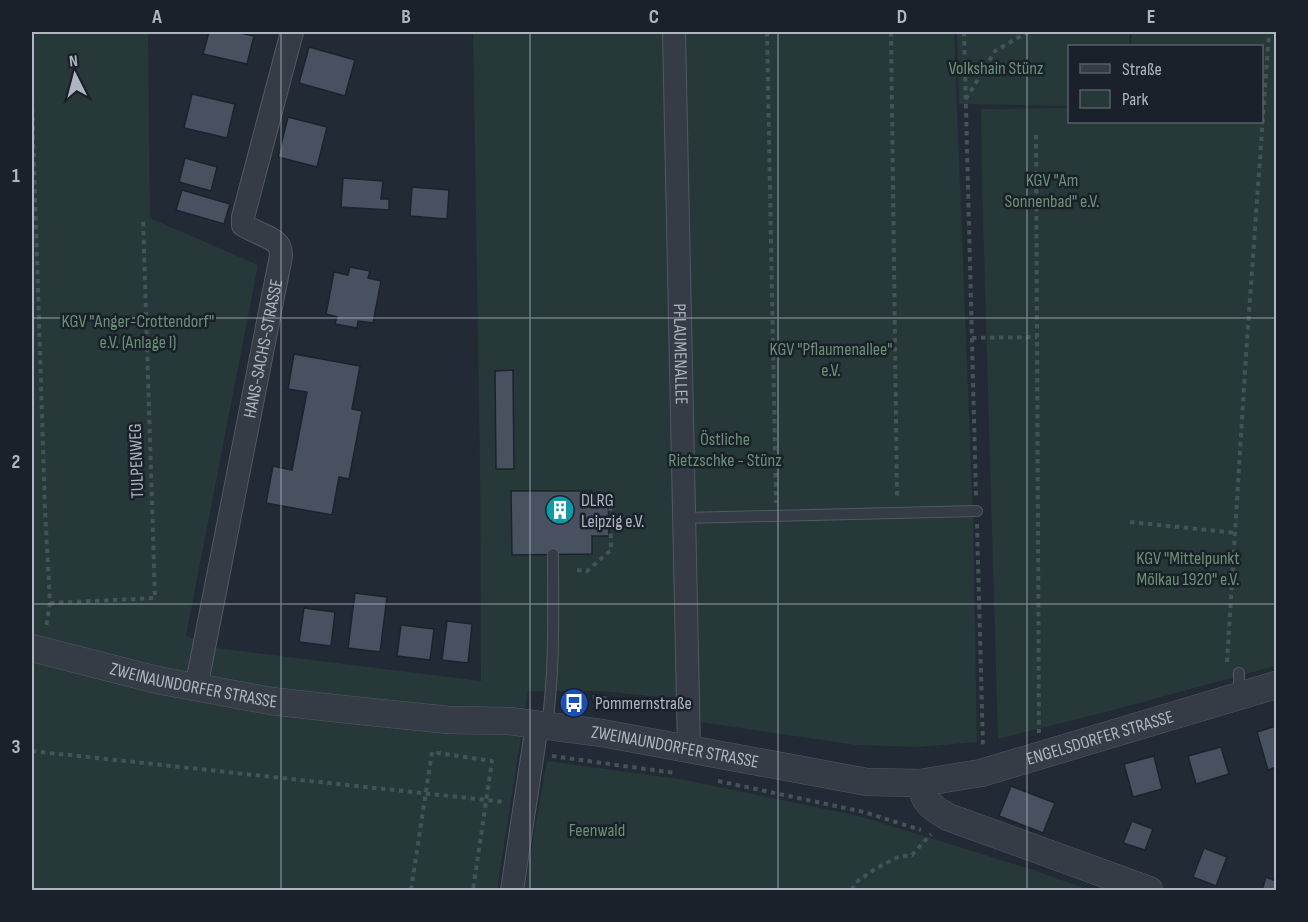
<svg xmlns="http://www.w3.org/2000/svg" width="1308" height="922" font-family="'Sofia Sans Condensed',sans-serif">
  <rect width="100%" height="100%" fill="#222a35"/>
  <g fill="#263838">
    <path d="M32,32H148L150,218L258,265L186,636L217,648L481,681L480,465L473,32H954L973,516L977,742L918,747L856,745L700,722L679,699L600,691H528L497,890H32Z"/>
    <path d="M957,32H1130L1129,46H1070L1069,106L959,104Z"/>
    <path d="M1132,32H1276V666L1102,713L998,739L982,184L981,109L1069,108L1070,122H1262V46H1131Z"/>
    <path d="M547,761L680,779L859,816L1037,871L1089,890H524Z"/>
  </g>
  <g fill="#48515f" stroke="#1c232c" stroke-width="1.5">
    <path d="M209,32H235L254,36L247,64L203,54Z"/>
    <path d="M309,47L355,60L345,96L299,83Z"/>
    <path d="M192,94L235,104L227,138L184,128Z"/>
    <path d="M288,117L327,127L317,167L278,157Z"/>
    <path d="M185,158L217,167L211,191L179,182Z"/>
    <path d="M343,178L383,181L381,199H389V210L341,207Z"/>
    <path d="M412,187L449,190L447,219L410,216Z"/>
    <path d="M182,190L230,204L224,224L176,210Z"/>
    <path d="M350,267L370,271L368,278L381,281L373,323L358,321L357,328L335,324L337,317L326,314L334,272L348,275Z"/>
    <path d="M294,354L360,366L352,409L362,411L349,479L339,477L332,515L266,503L273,466L292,470L307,392L288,389Z"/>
    <path d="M513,370L514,469H496L495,371Z"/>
    <path d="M511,491H592L593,494H608L609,536H592V554L512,555Z"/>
    <path d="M355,593L387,597L380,652L348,648Z"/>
    <path d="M304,608L335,612L331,646L299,642Z"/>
    <path d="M447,621L472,624L468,663L442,660Z"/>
    <path d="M401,625L434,629L430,660L397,656Z"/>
    <path d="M592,694L608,696V702L592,700Z"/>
    <path d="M1276,726V767L1268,770L1257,732Z"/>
    <path d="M1221,747L1229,774L1196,784L1188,756Z"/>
    <path d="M1154,756L1162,789L1133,797L1124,764Z"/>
    <path d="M1011,786L1055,803L1043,833L999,816Z"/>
    <path d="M1132,821L1153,829L1145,850L1123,843Z"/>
    <path d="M1204,848L1227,857L1216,886L1193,877Z"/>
    <path d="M1266,877L1276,881V890H1262Z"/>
  </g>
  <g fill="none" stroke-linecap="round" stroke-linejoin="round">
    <g stroke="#525963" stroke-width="12">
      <g id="service">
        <path d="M684,518L977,511"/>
        <path d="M1239,696V673"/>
        <path d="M547,725C555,669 553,611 553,554"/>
      </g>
    </g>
    <g stroke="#525963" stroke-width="24">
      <g id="minor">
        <path id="s1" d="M674,32L689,750"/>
        <path id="s2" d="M196,688L281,256C281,254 280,248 279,246C274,237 253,232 243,225V217L292,32"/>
        <path d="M512,890L537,725"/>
      </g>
    </g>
    <g stroke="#525963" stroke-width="28">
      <g id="tertiary">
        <path id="s3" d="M32,648L157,680L271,701L342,709L449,720L509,721L602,733L867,782L920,783L981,773L1276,685"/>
        <path d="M920,783C925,804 930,806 948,817L1149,890"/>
      </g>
    </g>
    <g stroke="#435356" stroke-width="4" stroke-dasharray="4.5 4.5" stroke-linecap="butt">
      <path d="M767,32L776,503"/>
      <path d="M891,32L897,497"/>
      <path d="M964,32L976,496"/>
      <path d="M32,99L45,510L50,603L46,628"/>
      <path d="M966,99L995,51L1028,32"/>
      <path d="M1036,135L1039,733"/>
      <path d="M972,338L1037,337"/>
      <path d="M1130,522L1236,533"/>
      <path d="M977,524L983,747"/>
      <path d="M577,570L587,571L611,550L610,493"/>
      <path d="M50,603L155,598L143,218"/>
      <path d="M1227,662L1246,355L1269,32"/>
      <path d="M32,751L505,802"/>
      <path d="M552,756L675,773"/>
      <path d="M718,781L864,812L921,830"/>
      <path d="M411,890L432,752L492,761L473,890"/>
      <path d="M852,890L855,883L875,869L898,857L912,855L931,834"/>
    </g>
    <use href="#service" stroke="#353c46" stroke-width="10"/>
    <use href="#minor" stroke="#353c46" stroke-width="22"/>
    <use href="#tertiary" stroke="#353c46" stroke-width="27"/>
  </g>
  <path fill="none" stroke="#afb6c2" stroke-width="1.5" stroke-opacity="0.55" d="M281,32V890M530,32V890M778,32V890M1027,32V890M32,318H1276M32,604H1276"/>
  <defs>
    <g id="building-disc" transform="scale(1.5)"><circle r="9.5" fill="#0f9aa8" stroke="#1a212a"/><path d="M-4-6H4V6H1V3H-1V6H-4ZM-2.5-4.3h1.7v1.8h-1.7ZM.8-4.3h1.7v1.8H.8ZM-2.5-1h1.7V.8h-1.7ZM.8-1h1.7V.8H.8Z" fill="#fff"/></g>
    <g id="bus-disc" transform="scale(1.5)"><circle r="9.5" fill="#1a4fb4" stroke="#1a212a"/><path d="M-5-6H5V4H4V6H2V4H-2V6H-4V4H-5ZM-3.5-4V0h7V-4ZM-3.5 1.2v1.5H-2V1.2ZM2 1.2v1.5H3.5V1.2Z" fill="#fff"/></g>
  </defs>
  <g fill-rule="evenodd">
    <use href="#building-disc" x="560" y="510"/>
    <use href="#bus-disc" x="574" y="703"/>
  </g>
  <g text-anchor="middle" stroke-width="5" stroke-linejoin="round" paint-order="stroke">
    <g font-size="18" fill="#699173" stroke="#1a212a">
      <text x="996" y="74">Volkshain Stünz</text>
      <text x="1052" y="186">KGV "Am<tspan x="1052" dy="21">Sonnenbad" e.V.</tspan></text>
      <text x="138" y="327">KGV "Anger-Crottendorf"<tspan x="138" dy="21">e.V. (Anlage I)</tspan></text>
      <text x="831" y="355">KGV "Pflaumenallee"<tspan x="831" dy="21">e.V.</tspan></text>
      <text x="725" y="445">Östliche<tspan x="725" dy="21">Rietzschke - Stünz</tspan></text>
      <text x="1188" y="564">KGV "Mittelpunkt<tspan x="1188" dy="21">Mölkau 1920" e.V.</tspan></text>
      <text x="597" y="836">Feenwald</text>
    </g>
    <g font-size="18" fill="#afb6c2" stroke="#1a212a">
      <text dy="6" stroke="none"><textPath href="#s2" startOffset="346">HANS-SACHS-STRASSE</textPath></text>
      <text dy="6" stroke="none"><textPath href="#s1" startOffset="322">PFLAUMENALLEE</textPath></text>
      <text transform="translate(136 461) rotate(-92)" y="6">TULPENWEG</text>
      <text dy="6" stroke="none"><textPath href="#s3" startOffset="166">ZWEINAUNDORFER STRASSE</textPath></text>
      <text dy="6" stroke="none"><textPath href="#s3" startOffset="1086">ENGELSDORFER STRASSE</textPath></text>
      <text dy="6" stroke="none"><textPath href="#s3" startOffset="652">ZWEINAUNDORFER STRASSE</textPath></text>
    </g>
    <g font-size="18" fill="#afb6c2" stroke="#1a212a" text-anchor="start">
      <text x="581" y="506">DLRG<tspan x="581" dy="21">Leipzig e.V.</tspan></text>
      <text x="595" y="709">Pommernstraße</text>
    </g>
  </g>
  <rect width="1308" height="922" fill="none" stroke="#1a212a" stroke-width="66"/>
  <rect x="1068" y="45" width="195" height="78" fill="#1a212a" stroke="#565d67" stroke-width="1.5"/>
  <rect x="1080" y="64" width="30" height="9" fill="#353c46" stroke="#565d67" stroke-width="1.5"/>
  <text x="1122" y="75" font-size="18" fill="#afb6c2">Straße</text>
  <rect x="1080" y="90" width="30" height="18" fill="#263838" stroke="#565d67" stroke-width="1.5"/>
  <text x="1122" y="105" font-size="18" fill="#afb6c2">Park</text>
  <g transform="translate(75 75) rotate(354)" stroke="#1a212a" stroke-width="4.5" paint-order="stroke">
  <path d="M0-4.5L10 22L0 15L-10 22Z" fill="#afb6c2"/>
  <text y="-9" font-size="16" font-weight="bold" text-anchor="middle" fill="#afb6c2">N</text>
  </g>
  <rect x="33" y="33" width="1242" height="856" fill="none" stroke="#afb6c2" stroke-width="2"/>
  <g font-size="20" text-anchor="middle" font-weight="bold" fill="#afb6c2">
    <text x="157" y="23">A</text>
    <text x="406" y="23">B</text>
    <text x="654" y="23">C</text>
    <text x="902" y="23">D</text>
    <text x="1151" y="23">E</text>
    <text x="16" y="182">1</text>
    <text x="16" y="468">2</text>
    <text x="16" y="753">3</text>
  </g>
</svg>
